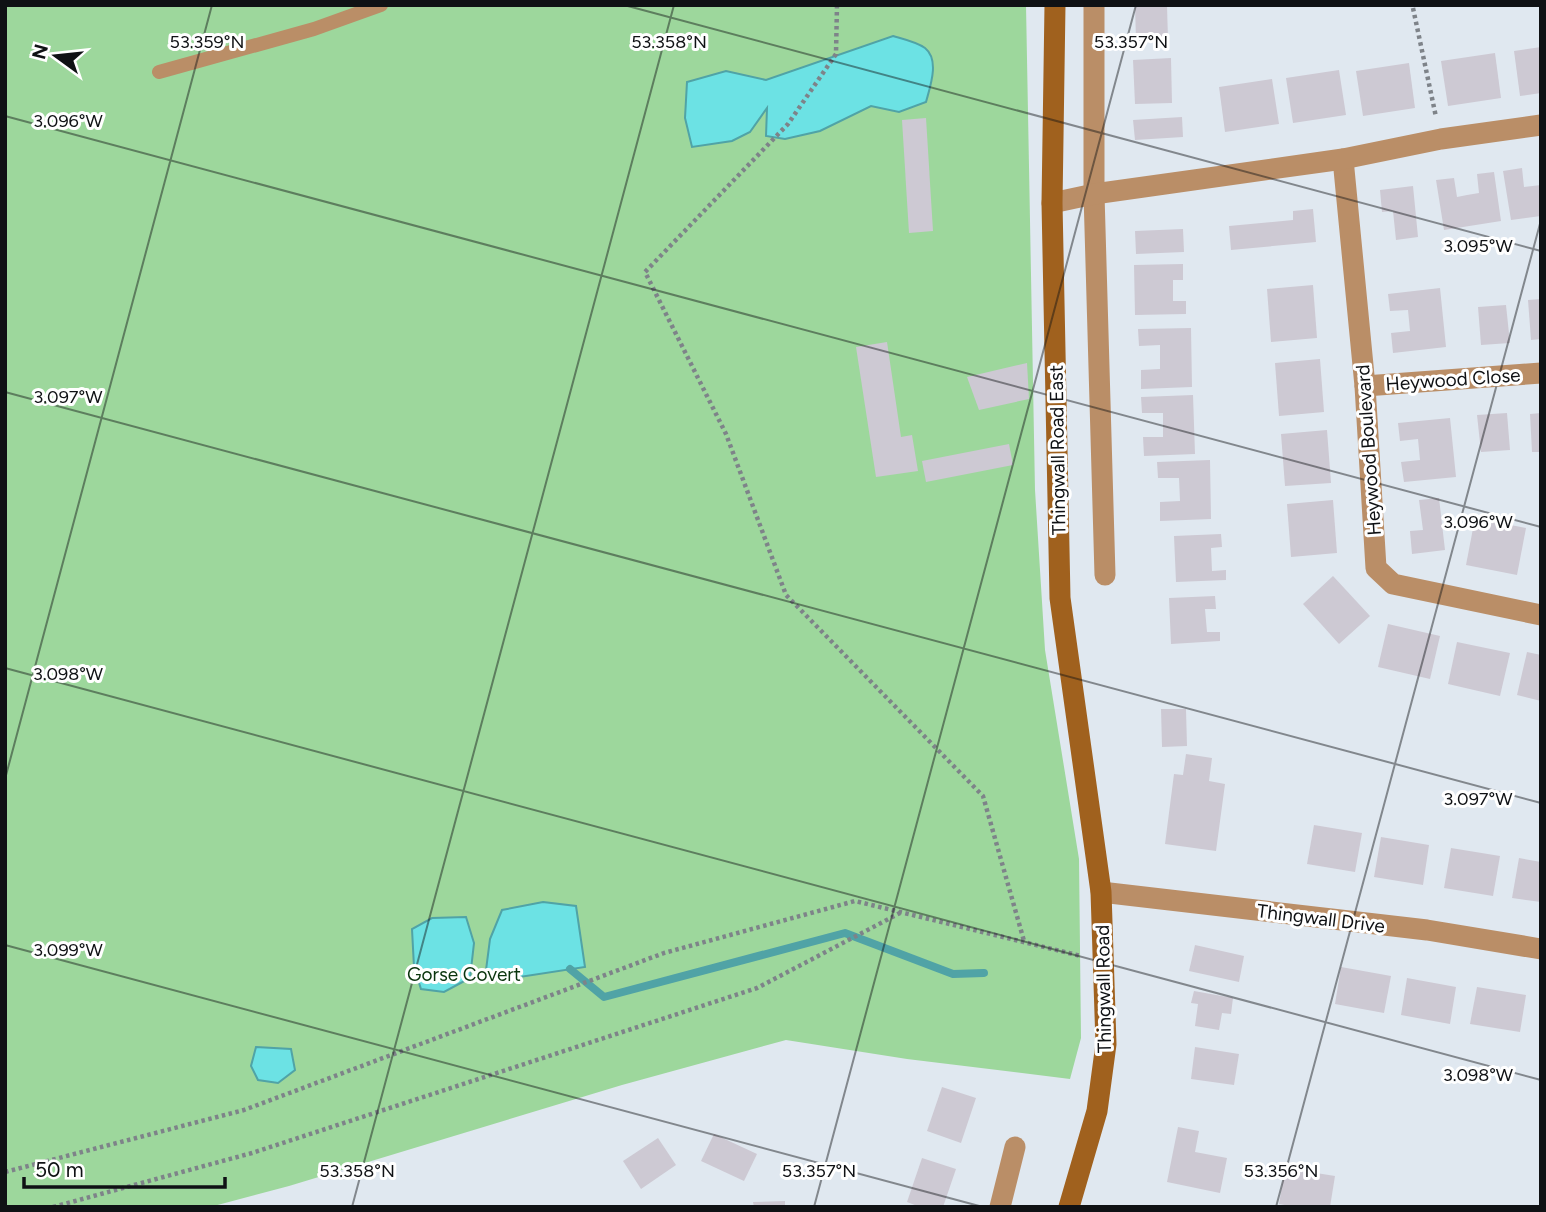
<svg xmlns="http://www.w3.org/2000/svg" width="1546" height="1212" font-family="Figtree,sans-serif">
  <rect width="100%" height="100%" fill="#e0e8f0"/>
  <path fill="#9dd79c" d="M5,5H1026L1035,490L1045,650L1079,859L1081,1038L1070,1079L907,1059L786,1040L622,1085L289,1186L210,1207H5Z"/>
  <g fill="#6ce2e4" stroke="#50a3a6" stroke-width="2">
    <path d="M893,36C903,39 917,42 925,48C940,60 930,87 926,102L899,112L871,106L820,131L785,139L766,136L767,108L750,132L732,141L692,147L685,118L687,82L726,71L766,80Z"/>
    <path d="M543,902L576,906L585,967L493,981L486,970L490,939L502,910Z"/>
    <path d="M466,917L474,943L470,978L444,992L421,989L414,967L412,929L432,918Z"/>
    <path d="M256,1047L291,1049L295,1070L278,1083L258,1080L251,1066Z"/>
  </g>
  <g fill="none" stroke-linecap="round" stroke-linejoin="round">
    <path stroke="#50a3a6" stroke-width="8" d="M570,969L604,997L845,933L953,974L984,973"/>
  </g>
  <g fill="#cdc9d3">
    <path d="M1135,5H1167L1168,40L1136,41Z"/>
    <path d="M1541,47V93L1520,96L1514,51Z"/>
    <path d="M1495,53L1501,98L1448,106L1441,61Z"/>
    <path d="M1171,58L1172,103L1135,104L1133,60Z"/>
    <path d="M1409,63L1415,108L1363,116L1356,71Z"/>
    <path d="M1339,70L1346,115L1293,123L1286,78Z"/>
    <path d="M1272,79L1279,124L1225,132L1219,87Z"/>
    <path d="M1182,117L1183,137L1135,140L1133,120Z"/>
    <path d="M926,118L933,231L909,233L902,120Z"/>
    <path d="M1522,168L1524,187L1541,185V216L1511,220L1503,171Z"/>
    <path d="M1494,172L1501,221L1444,230L1436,180L1454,178L1457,197L1467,195L1479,193L1477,174Z"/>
    <path d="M1413,186L1418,237L1396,240L1393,211L1382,212L1380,190Z"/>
    <path d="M1313,209L1316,242L1231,250L1229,226L1293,220V211Z"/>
    <path d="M1183,229L1184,252L1136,254L1135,231Z"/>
    <path d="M1183,264V280H1173V301H1186V314L1135,315L1134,265Z"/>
    <path d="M1313,285L1317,338L1271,342L1267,289Z"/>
    <path d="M1440,288L1446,347L1393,353L1391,333L1410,331L1408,310L1390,311L1388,294Z"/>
    <path d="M1541,299V339L1531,340L1528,300Z"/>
    <path d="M1506,305L1510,343L1481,345L1478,307Z"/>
    <path d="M1191,328L1192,387L1141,389V370L1160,369V345L1139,346L1138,329Z"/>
    <path d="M887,342L901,437L912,435L918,471L876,477L856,347Z"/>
    <path d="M1320,359L1324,412L1279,416L1275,363Z"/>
    <path d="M1027,363L1029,399L979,410L967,377Z"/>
    <path d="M1193,395L1195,454L1144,456L1143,437H1163V413H1142L1141,397Z"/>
    <path d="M1507,413L1510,450L1481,452L1477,415Z"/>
    <path d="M1541,413V452H1532L1530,414Z"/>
    <path d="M1450,418L1456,477L1404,482L1401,462L1420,460L1418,439L1400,441L1398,423Z"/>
    <path d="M1327,430L1331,483L1285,486L1281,434Z"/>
    <path d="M1009,444L1013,465L926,482L922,461Z"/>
    <path d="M1210,460L1211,519L1160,521V502L1180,501L1179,478H1158L1157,462Z"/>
    <path d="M1439,498L1445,550L1412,554L1410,531L1423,530L1419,500Z"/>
    <path d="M1333,500L1337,553L1291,557L1287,504Z"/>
    <path d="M1475,518L1526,528L1517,575L1466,565Z"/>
    <path d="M1221,534L1222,547L1211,548L1212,571L1226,570V580L1176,582L1174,536Z"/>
    <path d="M1333,576L1370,616L1339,644L1303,604Z"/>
    <path d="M1215,596L1216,609H1205L1207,632H1220V641L1171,644L1169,598Z"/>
    <path d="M1388,624L1440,636L1430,679L1378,667Z"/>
    <path d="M1457,642L1510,653L1500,696L1448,684Z"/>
    <path d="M1527,652L1541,655V701L1517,695Z"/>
    <path d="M1161,709H1186L1187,746L1162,747Z"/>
    <path d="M1186,754L1212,758L1209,781L1225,784L1216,851L1165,844L1174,774L1183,775Z"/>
    <path d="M1314,825L1362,833L1355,872L1307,864Z"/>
    <path d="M1381,837L1429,845L1423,885L1374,877Z"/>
    <path d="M1451,848L1500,856L1493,896L1444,888Z"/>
    <path d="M1519,858L1541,862V902L1512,898Z"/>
    <path d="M1195,945L1244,956L1239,982L1189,971Z"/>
    <path d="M1341,967L1391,976L1384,1013L1335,1004Z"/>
    <path d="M1407,978L1456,987L1450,1024L1401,1015Z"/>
    <path d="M1477,987L1526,995L1520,1032L1470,1024Z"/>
    <path d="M1194,991L1233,998L1231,1014L1222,1013L1219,1030L1195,1026L1198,1004L1191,1003Z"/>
    <path d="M1195,1047L1239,1054L1234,1085L1191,1079Z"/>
    <path d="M942,1087L976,1098L961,1143L927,1131Z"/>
    <path d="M1178,1127L1199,1131L1195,1152L1227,1158L1220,1193L1167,1182Z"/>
    <path d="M714,1134L757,1154L744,1181L701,1161Z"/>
    <path d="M658,1138L676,1165L641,1189L623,1161Z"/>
    <path d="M922,1158L956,1169L943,1207H920L907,1202Z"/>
    <path d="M1285,1168L1335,1176L1330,1207H1296L1279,1204Z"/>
    <path d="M785,1201V1207H754L753,1202Z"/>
  </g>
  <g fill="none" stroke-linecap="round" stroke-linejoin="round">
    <g stroke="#7e8389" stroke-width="4.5" stroke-dasharray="3.5 3.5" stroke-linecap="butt">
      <path d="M837,5L836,54L788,124L645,272L726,434L786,595L983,796L1024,941"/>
      <path d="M1413,8L1436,117"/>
      <path d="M5,1172L244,1110L664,953L855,901L1081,956"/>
      <path d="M53,1207L252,1153L757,988L900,913"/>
    </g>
    <path stroke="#ba8e67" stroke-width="14" d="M159,72L314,29L381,5"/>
    <g stroke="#ba8e67" stroke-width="21">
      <path d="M1094,5V194L1105,575"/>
      <path d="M1343,159L1365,386L1376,568L1393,584L1541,615"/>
      <path d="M1052,203L1094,194L1343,159L1441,139L1541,125"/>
      <path d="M1365,386L1541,373"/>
      <path d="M1101,892L1427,930L1541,949"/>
      <path d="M1000,1207L1015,1147"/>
    </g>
    <path stroke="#a0611e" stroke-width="21" d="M1055,5L1052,203L1060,598L1101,892L1106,1044L1097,1111L1069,1207"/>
  </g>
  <path fill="none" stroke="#0f1114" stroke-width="2" stroke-opacity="0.45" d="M624,5L1541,251M5,116L1541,527M5,392L1541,803M5,668L1541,1080M5,779L212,5M5,945L983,1207M352,1207L674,5M814,1207L1136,5M1276,1207L1541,220"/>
  <g text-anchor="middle" stroke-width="6" stroke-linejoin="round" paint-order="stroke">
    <g font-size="19" fill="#0f1114" stroke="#fff">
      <text transform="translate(1453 379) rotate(-4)" y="7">Heywood Close</text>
      <text transform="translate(1057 450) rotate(-91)" y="7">Thingwall Road East</text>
      <text transform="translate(1368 450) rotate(-94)" y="7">Heywood Boulevard</text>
      <text transform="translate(1321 918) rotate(7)" y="7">Thingwall Drive</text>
      <text transform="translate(1103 989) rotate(-91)" y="7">Thingwall Road</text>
    </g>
    <g font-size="19" fill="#0a350d" stroke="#fff">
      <text x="464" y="981">Gorse Covert</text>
    </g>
  </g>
  <g font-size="18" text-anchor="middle" fill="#0f1114" stroke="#fff" stroke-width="6" stroke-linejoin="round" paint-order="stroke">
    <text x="207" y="48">53.359°N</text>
    <text x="669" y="48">53.358°N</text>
    <text x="1131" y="48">53.357°N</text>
    <text x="68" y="127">3.096°W</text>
    <text x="1478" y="252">3.095°W</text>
    <text x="68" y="403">3.097°W</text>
    <text x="1478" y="528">3.096°W</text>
    <text x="68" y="680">3.098°W</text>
    <text x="1478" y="805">3.097°W</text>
    <text x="68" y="956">3.099°W</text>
    <text x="1478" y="1081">3.098°W</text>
    <text x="357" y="1177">53.358°N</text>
    <text x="819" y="1177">53.357°N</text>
    <text x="1281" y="1177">53.356°N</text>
  </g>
  <rect width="1546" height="1212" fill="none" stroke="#0f1114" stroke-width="14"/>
  <g transform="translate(56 56) rotate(285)" stroke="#ffffff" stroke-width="5" paint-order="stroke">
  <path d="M0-5L12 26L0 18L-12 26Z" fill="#0f1114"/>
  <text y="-10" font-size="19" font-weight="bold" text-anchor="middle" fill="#0f1114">N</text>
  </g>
  <path d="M24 1177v10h201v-10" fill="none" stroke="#0f1114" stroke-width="3.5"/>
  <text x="35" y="1177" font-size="21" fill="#0f1114" stroke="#ffffff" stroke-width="5" paint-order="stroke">50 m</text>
</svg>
